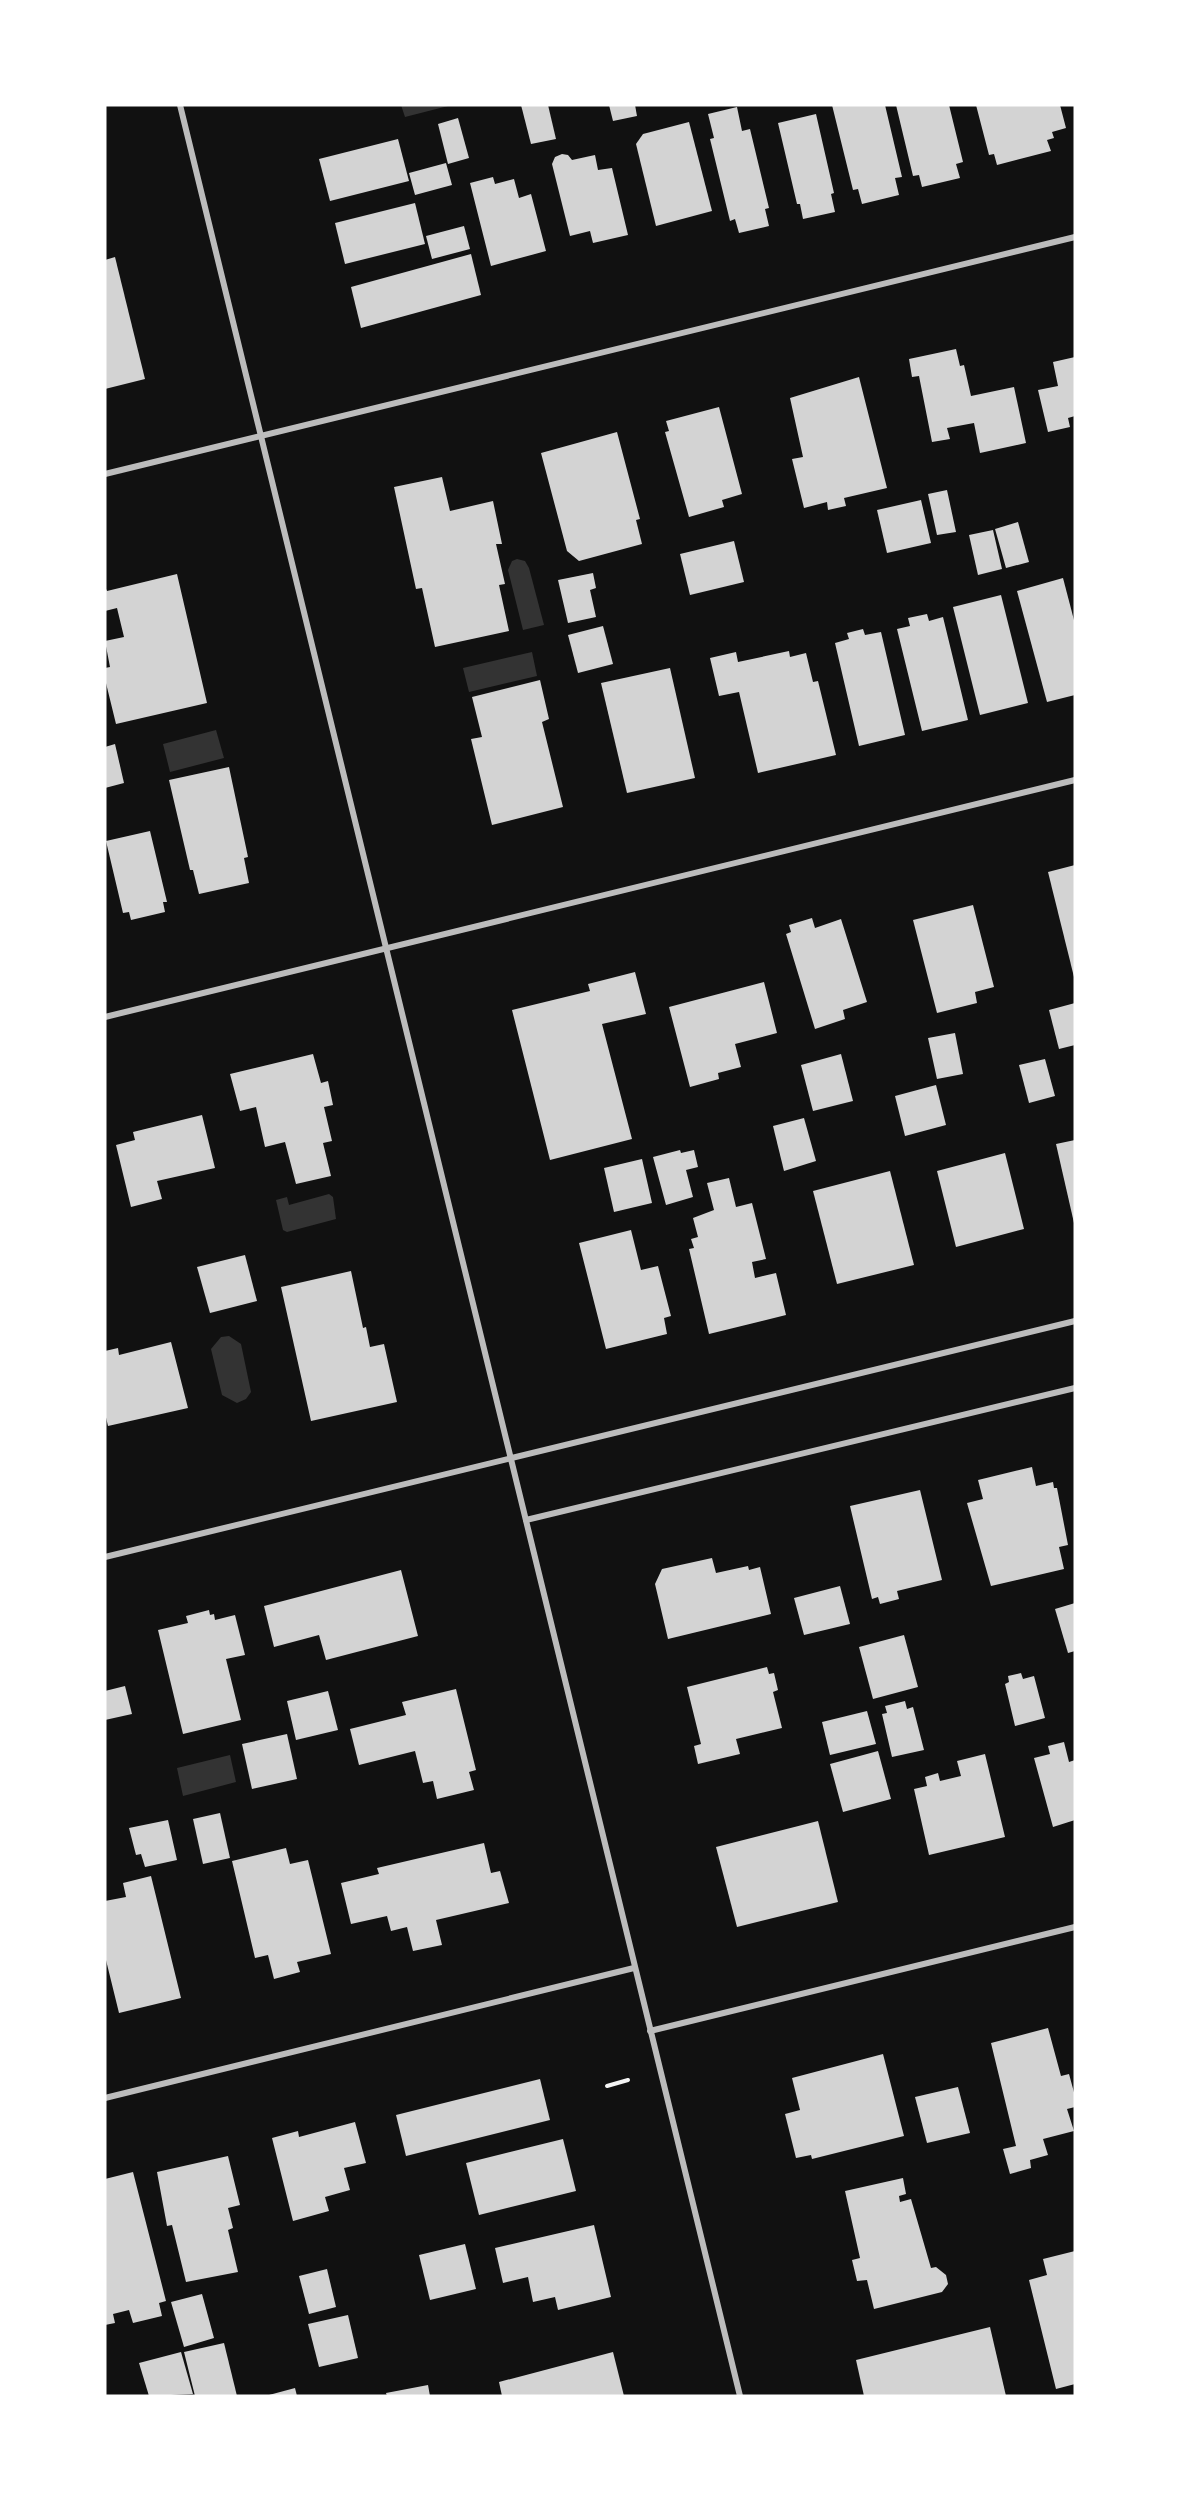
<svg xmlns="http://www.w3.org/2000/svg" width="1180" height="2501" font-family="'Crimson Pro',serif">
  <rect width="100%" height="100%" fill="#111"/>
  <g fill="#333">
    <path d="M401,105H452L405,117Z"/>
    <path d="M517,559L525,561L529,568L544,625L523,630L508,570L512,561Z"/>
    <path d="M532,652L537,676L469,692L463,668Z"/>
    <path d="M216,730L224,758L170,772L163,744Z"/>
    <path d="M329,1194L333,1197L336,1219L287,1232L283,1230L276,1200L287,1197L289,1205Z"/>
    <path d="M229,1336L241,1344L251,1392L246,1399L237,1403L222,1395L211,1349L221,1337Z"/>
    <path d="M230,1755L236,1782L183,1796L177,1768Z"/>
  </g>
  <g fill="#d3d3d3">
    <path d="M521,105H548L556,139L531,144Z"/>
    <path d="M609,105H635L637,116L613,121Z"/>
    <path d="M832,105H885L902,177L895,178L899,195L862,204L858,189L853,190Z"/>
    <path d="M896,105H949L963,162L956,164L960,178L922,187L919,175L913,176Z"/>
    <path d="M976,105H1060L1066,128L1052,132L1054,138L1047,140L1051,151L997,165L994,154L989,155Z"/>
    <path d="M737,107L742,131L750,129L769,208L765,209L769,226L739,233L735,219L730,221L710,139L714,138L708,114Z"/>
    <path d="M816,114L834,193L831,194L835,212L803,219L800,204H797L778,123Z"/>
    <path d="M458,118L469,158L448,164L438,124Z"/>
    <path d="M689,122L712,211L656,226L636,144L643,134Z"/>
    <path d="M398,139L409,181L330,201L319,159Z"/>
    <path d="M562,154L568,155L572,160L595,155L598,170L612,168L628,235L593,243L590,231L570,236L552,164L555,157Z"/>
    <path d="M446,163L452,185L415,195L409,173Z"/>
    <path d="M493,177L495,184L514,179L519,198L531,194L546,251L491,266L470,183Z"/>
    <path d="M415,203L425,244L345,264L335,223Z"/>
    <path d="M464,226L470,249L432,259L426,236Z"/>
    <path d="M471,254L481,295L361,328L351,287Z"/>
    <path d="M115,257L145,379L105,389V260Z"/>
    <path d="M956,349L960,366L964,365L971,396L1014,387L1026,443L980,453L974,423L947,428L950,439L932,442L919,376L912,377L909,359Z"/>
    <path d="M1075,357V416L1068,418L1070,427L1048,432L1038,390L1058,386L1053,362Z"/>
    <path d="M859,377L887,488L844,498L846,506L828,510L827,502L804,508L792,459L803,457L790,398Z"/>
    <path d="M719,407L742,494L722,500L724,507L689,517L665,432L669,431L666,421Z"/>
    <path d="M617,432L640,519L636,520L642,544L579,561L567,551L541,453Z"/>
    <path d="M442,477L450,511L493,501L502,544H496L505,584L499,585L509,631L435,647L422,588L416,589L394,487Z"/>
    <path d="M947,490L956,532L937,535L928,494Z"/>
    <path d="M921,500L931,543L887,553L877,510Z"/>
    <path d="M1018,522L1029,562L1006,568L995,529Z"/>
    <path d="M993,530L1002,569L978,575L969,535Z"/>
    <path d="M734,541L744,582L690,595L680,554Z"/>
    <path d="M593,573L596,588L590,590L596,617L568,623L558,580Z"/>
    <path d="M177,574L207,703L116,724L105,679V668L110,667L105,641L124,637L117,608L105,611V587L107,591Z"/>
    <path d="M1063,578L1075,624V695L1047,702L1017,591Z"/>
    <path d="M1001,595L1028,703L980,715L953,607Z"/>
    <path d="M927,614L929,621L943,617L968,720L922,731L897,629L910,626L908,618Z"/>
    <path d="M603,626L613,664L578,673L568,635Z"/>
    <path d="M863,629L865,635L881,632L905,735L859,746L835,643L849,639L847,633Z"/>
    <path d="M789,651L790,657L806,653L813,682L818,681L836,755L758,773L739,692L719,696L710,658L736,652L738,662Z"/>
    <path d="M670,668L695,778L627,793L601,683Z"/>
    <path d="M540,680L549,719L542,722L563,807L492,825L471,739L482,737L472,697Z"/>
    <path d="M115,744L124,783L105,788V747Z"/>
    <path d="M229,767L248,857L244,858L249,883L199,894L193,870H190L169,780Z"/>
    <path d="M150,831L167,902H163L165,912L131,920L129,912L123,913L106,841Z"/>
    <path d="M1075,865V977H1074L1048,872Z"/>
    <path d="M973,905L994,987L975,992L977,1003L937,1013L913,920Z"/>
    <path d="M812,918L815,928L841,919L867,1002L843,1010L845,1019L815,1029L786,934L791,932L789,925Z"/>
    <path d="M635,972L646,1014L602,1024L632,1139L550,1160L512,1010L590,991L588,984Z"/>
    <path d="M764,982L777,1033L735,1044L741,1067L718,1073L719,1079L690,1087L669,1007Z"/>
    <path d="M1075,1003V1045L1059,1049L1049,1010Z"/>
    <path d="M955,1033L963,1074L937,1079L928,1038Z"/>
    <path d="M313,1054L321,1083L328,1081L333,1105L324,1107L332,1141L323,1143L331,1176L296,1184L285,1142L265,1147L256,1107L240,1111L230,1074Z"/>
    <path d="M841,1054L853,1101L813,1111L801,1065Z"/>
    <path d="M1045,1059L1055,1096L1029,1103L1019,1065Z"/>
    <path d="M936,1085L946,1125L905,1136L895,1096Z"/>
    <path d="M202,1115L215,1168L157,1181L162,1199L131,1207L116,1145L135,1140L133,1132Z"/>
    <path d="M804,1118L816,1161L784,1171L773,1126Z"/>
    <path d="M1075,1140V1223H1074L1056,1144Z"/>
    <path d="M680,1150L681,1153L694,1150L698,1167L686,1170L693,1197L666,1205L653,1157Z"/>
    <path d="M1005,1153L1024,1229L956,1247L937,1171Z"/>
    <path d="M642,1159L652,1203L614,1212L604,1168Z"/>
    <path d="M890,1171L914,1265L837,1284L813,1191Z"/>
    <path d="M729,1178L736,1207L752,1203L766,1259L752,1262L755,1278L776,1273L786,1315L709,1334L689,1249L694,1248L691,1239L698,1237L693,1218L714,1210L707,1183Z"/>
    <path d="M631,1230L641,1270L658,1266L671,1316L664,1318L667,1334L606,1349L579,1243Z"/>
    <path d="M245,1255L257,1301L210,1313L197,1267Z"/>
    <path d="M351,1271L363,1328L366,1327L370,1347L384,1344L397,1402L311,1421L281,1287Z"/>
    <path d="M171,1342L188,1408L108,1426L105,1413V1351L118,1348L119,1355Z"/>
    <path d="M1032,1467L1036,1486L1053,1482L1054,1488H1057L1068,1545L1059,1547L1064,1569L991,1586L967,1503L983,1499L978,1480Z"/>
    <path d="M920,1490L942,1580L897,1591L899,1599L880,1604L878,1597L872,1599L850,1506Z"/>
    <path d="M712,1558L716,1573L748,1566L749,1570L760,1567L771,1614L668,1639L655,1584L662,1569Z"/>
    <path d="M401,1570L418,1636L326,1660L319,1635L274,1647L264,1606Z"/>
    <path d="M840,1586L850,1624L804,1635L794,1598Z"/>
    <path d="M1075,1603V1651L1068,1653L1055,1609Z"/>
    <path d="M209,1610L210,1615L214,1614L215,1620L235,1615L245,1655L226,1659L241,1720L183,1734L158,1630L188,1623L186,1616Z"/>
    <path d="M904,1635L918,1687L873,1699L859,1647Z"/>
    <path d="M767,1667L769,1674L774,1673L778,1690L773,1692L782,1728L736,1739L740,1754L698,1764L694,1746L701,1744L687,1687Z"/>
    <path d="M1021,1673L1023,1679L1034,1676L1045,1718L1015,1726L1005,1684L1009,1682L1008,1676Z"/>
    <path d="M125,1686L132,1714L105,1720V1691Z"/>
    <path d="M456,1689L476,1770L469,1772L474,1790L437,1799L433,1781L423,1783L415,1751L359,1765L350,1729L406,1715L402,1702Z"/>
    <path d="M328,1691L338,1730L296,1740L287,1701Z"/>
    <path d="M905,1701L907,1709L913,1707L924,1750L892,1757L882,1714L887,1713L885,1706Z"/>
    <path d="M867,1711L876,1744L830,1755L822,1722Z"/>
    <path d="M287,1734L297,1779L252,1789L242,1744Z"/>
    <path d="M1064,1742L1069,1762L1075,1760V1820L1053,1827L1034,1758L1050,1754L1048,1746Z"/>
    <path d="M878,1751L891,1799L843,1812L830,1764Z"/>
    <path d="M985,1754L1005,1837L929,1855L914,1789L927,1786L925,1777L938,1773L940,1781L961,1776L957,1761Z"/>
    <path d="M220,1813L230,1858L203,1864L193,1819Z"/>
    <path d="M168,1820L177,1860L145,1867L141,1854L136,1855L129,1828Z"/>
    <path d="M818,1821L838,1902L737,1927L716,1847Z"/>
    <path d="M484,1843L491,1873L500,1871L509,1903L436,1920L442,1945L413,1951L407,1927L391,1931L387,1916L351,1924L341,1883L379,1874L377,1868Z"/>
    <path d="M286,1848L290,1864L308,1860L331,1954L297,1962L300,1972L274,1979L268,1955L255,1958L232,1861Z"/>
    <path d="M151,1876L181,1998L119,2013L105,1956V1901L126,1897L123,1883Z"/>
    <path d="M1048,2028L1061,2076L1069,2074L1075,2096V2107L1067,2109L1074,2131L1043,2139L1048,2155L1030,2160L1031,2168L1010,2174L1003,2149L1016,2146L991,2043Z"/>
    <path d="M883,2054L904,2136L812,2159L811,2155L796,2158L785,2114L800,2110L792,2078Z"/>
    <path d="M540,2079L550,2120L406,2156L396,2115Z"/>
    <path d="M958,2087L970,2133L927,2143L915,2097Z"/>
    <path d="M355,2122L366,2163L344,2168L350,2190L325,2197L329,2211L293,2221L272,2138L298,2131L299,2137Z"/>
    <path d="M563,2139L576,2191L479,2215L466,2163Z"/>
    <path d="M228,2156L240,2205L228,2208L233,2228L228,2230L238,2272L186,2282L172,2225L167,2226L157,2172Z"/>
    <path d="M133,2172L166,2301L159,2303L162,2316L133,2323L129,2310L113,2314L115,2323L105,2325V2179Z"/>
    <path d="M903,2178L906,2194L899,2196L900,2202L911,2199L931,2268L936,2267L946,2275L948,2284L942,2292L874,2309L867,2280L857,2281L852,2260L860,2258L845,2191Z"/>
    <path d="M594,2225L611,2297L558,2310L555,2297L533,2302L528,2277L503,2283L495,2248Z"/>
    <path d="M465,2244L476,2289L430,2300L419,2255Z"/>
    <path d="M1075,2251V2384L1056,2389L1029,2280L1047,2275L1043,2259Z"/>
    <path d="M327,2269L336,2307L309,2314L299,2276Z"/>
    <path d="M202,2294L214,2338L184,2347L171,2302Z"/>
    <path d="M348,2315L358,2358L319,2367L308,2324Z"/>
    <path d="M990,2327L1006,2396H864L856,2360Z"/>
    <path d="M224,2343L237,2396H195L184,2352Z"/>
    <path d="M181,2352L193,2394L149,2396L139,2363Z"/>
    <path d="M613,2352L624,2396H502L499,2382Z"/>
    <path d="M428,2385L430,2396H387L386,2393Z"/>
    <path d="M295,2388L297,2396H269V2395Z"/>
  </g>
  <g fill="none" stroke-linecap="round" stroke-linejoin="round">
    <path stroke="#f5f5f5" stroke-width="4" d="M607,2086L628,2080"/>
    <g stroke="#bcbcbc" stroke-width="6">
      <path d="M180,105L740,2396"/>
      <path d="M105,474L1075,237"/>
      <path d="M105,1017L1075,780"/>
      <path d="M526,1520L1075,1388"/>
      <path d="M105,1557L1075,1321"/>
      <path d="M650,2031L1075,1927"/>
      <path d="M105,2098L634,1968"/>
    </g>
  </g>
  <rect width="1180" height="2501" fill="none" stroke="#ffffff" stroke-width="213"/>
</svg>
